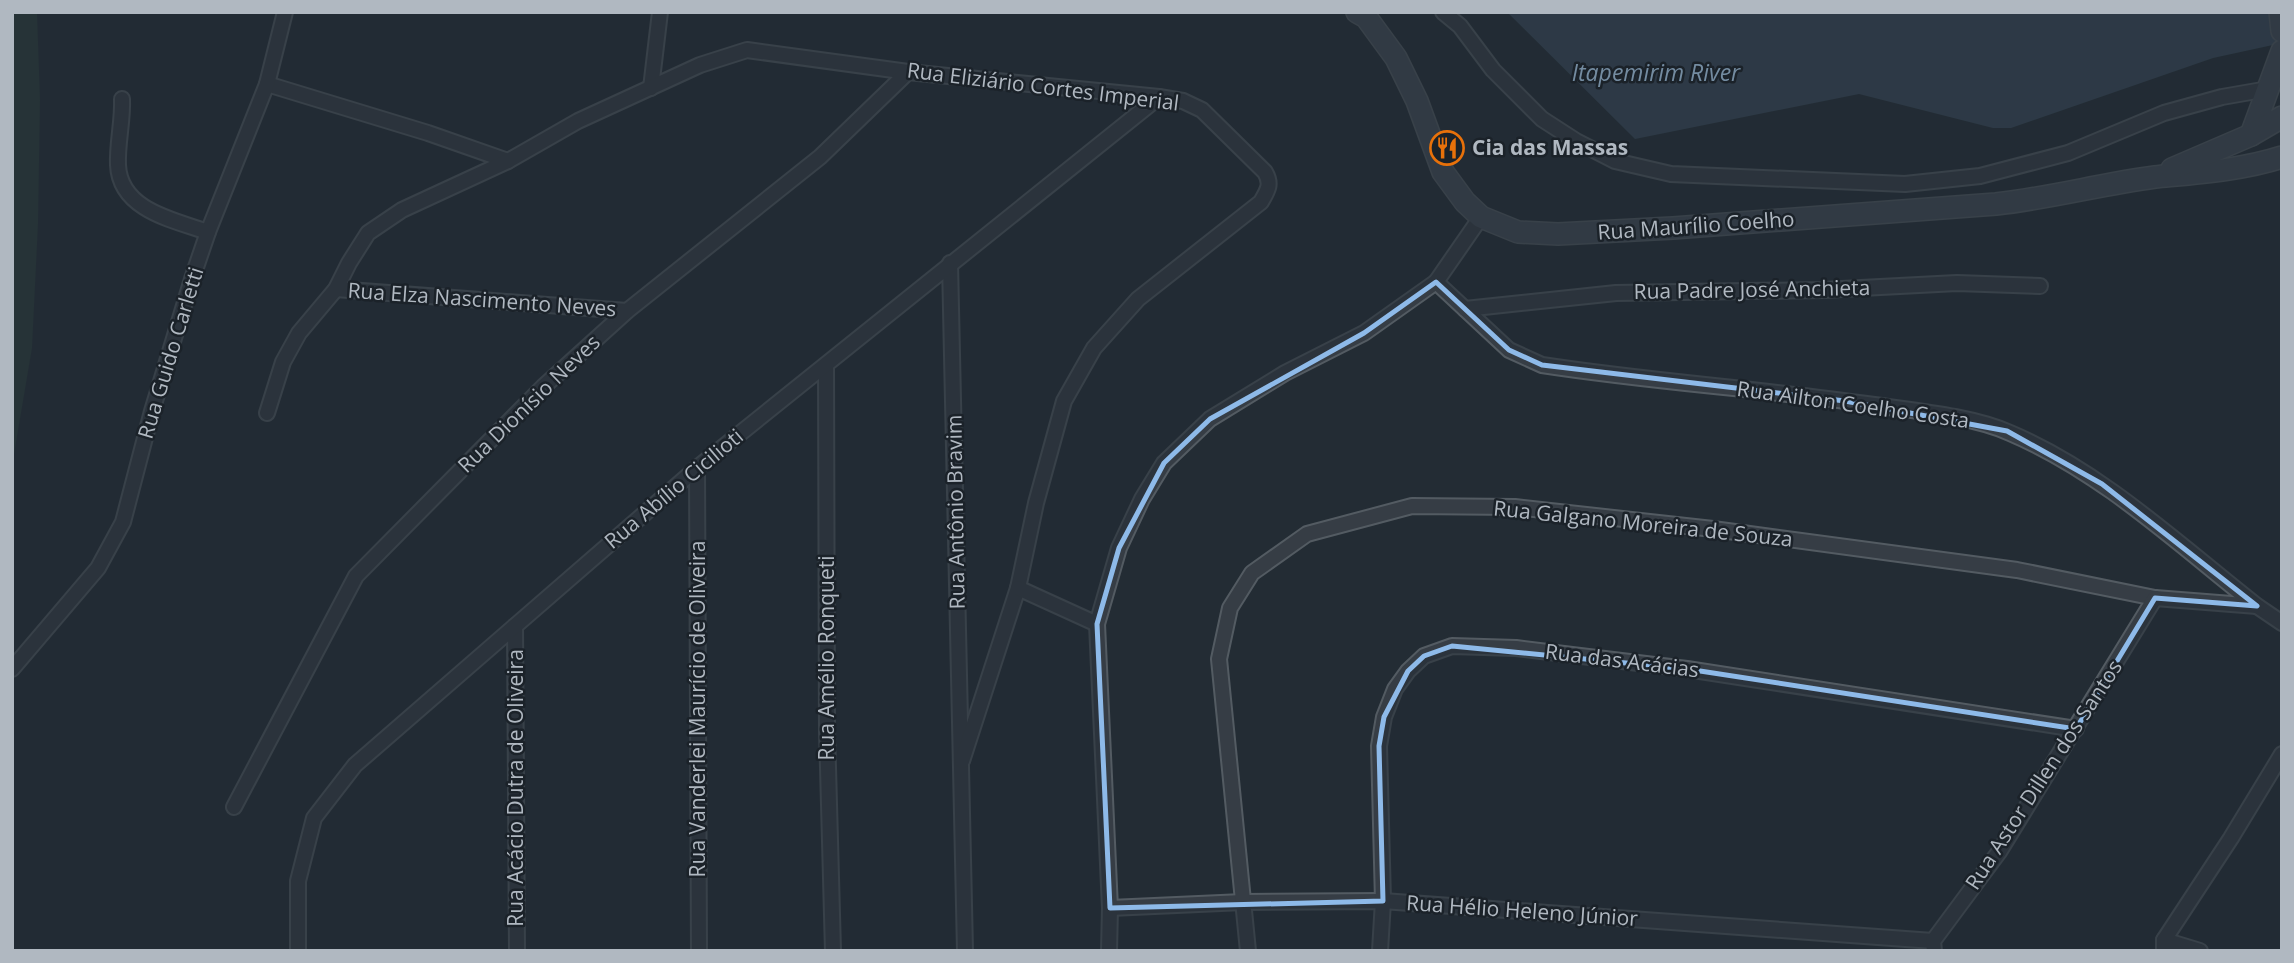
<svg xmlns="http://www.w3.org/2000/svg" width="2294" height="963" font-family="'Open Sans',sans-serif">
  <rect width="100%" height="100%" fill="#232c34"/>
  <path fill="#2a3c3a" d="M12,12H37L40,100L38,224L32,348L12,466Z"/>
  <path fill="#3a4b5b" d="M1507,12H2282V43L2213,58L2011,128H1993L1859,94L1635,139Z"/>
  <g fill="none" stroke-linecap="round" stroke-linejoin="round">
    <g stroke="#535b62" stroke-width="18">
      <g id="street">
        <path d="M1443,12L1460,26L1493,70L1542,119L1576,141L1615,161L1671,174L1905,184L1980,176L2068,153L2164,113L2222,97L2268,89"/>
        <path d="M267,84L428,133L508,161"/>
        <path d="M651,88L660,12"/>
        <path d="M122,99C123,121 117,143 118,165C120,210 173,220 208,232"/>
        <path d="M950,263L965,951"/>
        <path d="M1436,282L1509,350L1542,365C1652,382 1764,389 1874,405C1915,411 1972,416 2010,433C2102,472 2178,544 2257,606L2282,623"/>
        <path d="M336,289L627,311"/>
        <path d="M1465,309L1616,293L1823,290L1957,283L2040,286"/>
        <path d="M826,366L827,731L833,951"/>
        <path d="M267,413L283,362L299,333L336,289L349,263L368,233L402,210L508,161L578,121L700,65L747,50L908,72L1159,97L1183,101L1202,110L1265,172C1272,184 1268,190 1261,202L1138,299L1094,348L1064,401L1036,503L1018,588L962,761"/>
        <path d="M697,468L699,951"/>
        <path d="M1018,588L1097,624"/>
        <path d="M515,626L517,951"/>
        <path d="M12,669L98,568L123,522L152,411L192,279L208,232L267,84L285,12"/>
        <path d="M234,807L356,576L543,387L627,311L820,157L908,72"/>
        <path d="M1110,908L1243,902L1383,901L1933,941"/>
        <path d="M2164,940L2200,951"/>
        <path d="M298,951V881L314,818L355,765L697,468L1159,97"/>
        <path d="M1109,951L1110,908L1097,624L1119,548L1142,499L1164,463L1210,419L1285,373L1364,333L1436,282L1481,217"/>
        <path d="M1248,951L1219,659L1230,608L1252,573L1307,534L1412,506L1515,507L1713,529L2017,570L2155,598L2257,606"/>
        <path d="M1380,951L1383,901L1379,746L1384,717L1395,689L1408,671L1424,656L1452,646L1516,648L1687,669L2076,729"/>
        <path d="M1934,951L1933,941L1999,852L2155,598"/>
        <path d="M2164,951V940L2231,838L2282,754"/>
      </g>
    </g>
    <g stroke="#535b62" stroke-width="24">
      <g id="secondary">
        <path d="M1357,12L1366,17L1396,58L1417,101L1443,172L1465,202L1481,217L1518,232L1558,234L1673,228L1996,204C2050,198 2102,184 2155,177C2196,173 2242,170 2282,157"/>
        <path d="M2280,12L2282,31"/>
        <path d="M2251,135L2282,51"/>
        <path d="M2172,169L2251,135L2282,117"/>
      </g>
    </g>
    <use href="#street" stroke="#363d45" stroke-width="14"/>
    <use href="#secondary" stroke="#444d57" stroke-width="21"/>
  </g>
  <path d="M0 0H2294V963H0ZM1436,282L1509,350L1542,365L1845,401L2007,431L2102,484L2257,606L2155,598L2076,729L1687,669L1452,646L1424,656L1408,671L1384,717L1379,746L1383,901L1110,908L1097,624L1119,548L1164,463L1210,419L1364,333Z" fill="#232c34" fill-opacity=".55" fill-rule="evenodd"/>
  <path fill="none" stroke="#8ebae9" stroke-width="5" stroke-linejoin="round" d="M1436,282L1509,350L1542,365L1845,401L2007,431L2102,484L2257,606L2155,598L2076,729L1687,669L1452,646L1424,656L1408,671L1384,717L1379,746L1383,901L1110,908L1097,624L1119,548L1164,463L1210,419L1364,333Z"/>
  <defs>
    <g id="restaurant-ring" transform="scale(1.75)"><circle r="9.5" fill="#1b2229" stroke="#e8710a" stroke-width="1.5"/><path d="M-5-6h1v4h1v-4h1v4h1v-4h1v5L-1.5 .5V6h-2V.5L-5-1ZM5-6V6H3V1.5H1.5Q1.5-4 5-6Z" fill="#e8710a"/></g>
  </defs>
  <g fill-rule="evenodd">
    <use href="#restaurant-ring" x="1447" y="148"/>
  </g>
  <g text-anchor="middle" stroke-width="5" stroke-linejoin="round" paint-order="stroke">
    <g font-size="21" fill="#b0b8c1" stroke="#1b2229">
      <text transform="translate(1043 87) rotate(7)" y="7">Rua Eliziário Cortes Imperial</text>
      <text transform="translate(1696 226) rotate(-4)" y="7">Rua Maurílio Coelho</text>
      <text transform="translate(1752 290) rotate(-1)" y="7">Rua Padre José Anchieta</text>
      <text transform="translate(482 300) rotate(4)" y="7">Rua Elza Nascimento Neves</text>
      <text transform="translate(171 353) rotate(-73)" y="7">Rua Guido Carletti</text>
      <text transform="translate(529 404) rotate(-44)" y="7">Rua Dionísio Neves</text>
      <text transform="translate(1853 405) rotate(8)" y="7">Rua Ailton Coelho Costa</text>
      <text transform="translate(674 489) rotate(-40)" y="7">Rua Abílio Cicilioti</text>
      <text transform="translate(956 512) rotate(-91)" y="7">Rua Antônio Bravim</text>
      <text transform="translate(1643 524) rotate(6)" y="7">Rua Galgano Moreira de Souza</text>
      <text transform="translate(827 658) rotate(-90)" y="7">Rua Amélio Ronqueti</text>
      <text transform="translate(1622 661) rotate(7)" y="7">Rua das Acácias</text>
      <text transform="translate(698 709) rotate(-90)" y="7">Rua Vanderlei Maurício de Oliveira</text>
      <text transform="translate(2044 775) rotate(-57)" y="7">Rua Astor Dillen dos Santos</text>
      <text transform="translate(516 788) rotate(-90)" y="7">Rua Acácio Dutra de Oliveira</text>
      <text transform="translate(1522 911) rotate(4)" y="7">Rua Hélio Heleno Júnior</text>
    </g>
    <g font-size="21" font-weight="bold" fill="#b0b8c1" stroke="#1b2229" text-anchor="start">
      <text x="1472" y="155">Cia das Massas</text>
    </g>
    <g font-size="23" font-style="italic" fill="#748ca1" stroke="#1b2229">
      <text x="1656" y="81">Itapemirim River</text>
    </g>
  </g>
  <rect width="2294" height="963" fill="none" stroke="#b0b8c1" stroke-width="28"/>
</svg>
